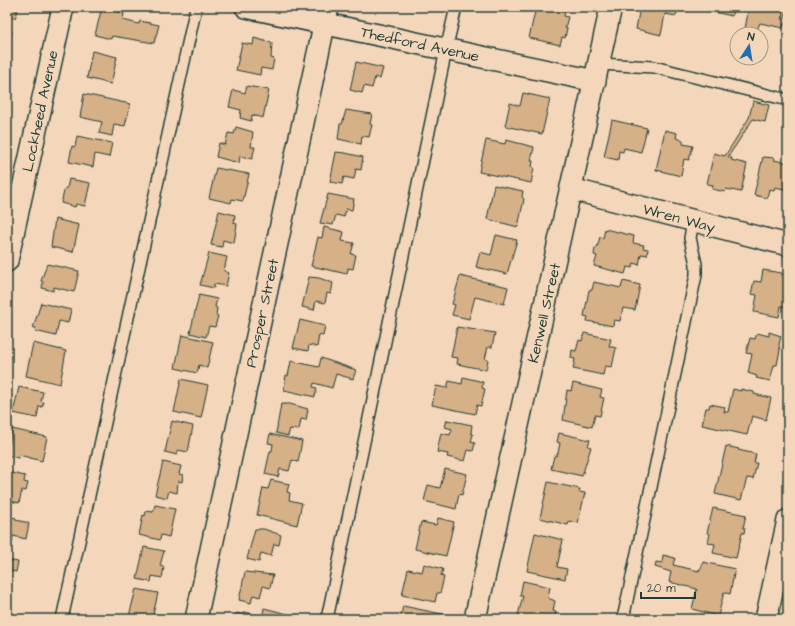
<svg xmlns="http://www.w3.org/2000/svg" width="795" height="626" font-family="'Architects Daughter',sans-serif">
  <rect width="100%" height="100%" fill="#f4d7bb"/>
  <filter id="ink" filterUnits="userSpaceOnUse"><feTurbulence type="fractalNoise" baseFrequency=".025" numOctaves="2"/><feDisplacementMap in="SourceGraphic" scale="8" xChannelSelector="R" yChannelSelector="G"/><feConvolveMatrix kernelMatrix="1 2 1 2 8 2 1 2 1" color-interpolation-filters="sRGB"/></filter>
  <g filter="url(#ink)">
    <g fill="#d6b087" stroke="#1f3d34">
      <path d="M7,7H16V10L18,11L15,18L7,17Z"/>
      <path d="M102,7H111L110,10L124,13L123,20L139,24L140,21L159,25L154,43L112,36L111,39L95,35Z"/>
      <path d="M536,7H558L565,9L564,16L568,17L565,28H567L565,38L562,37L560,45L529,38Z"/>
      <path d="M640,7L646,9L647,7H678L676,16L665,14L661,35L636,29Z"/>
      <path d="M696,7H734L732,16L696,8Z"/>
      <path d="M749,7H787L783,28L760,23L756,32L745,29Z"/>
      <path d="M7,31L12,32L7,55Z"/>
      <path d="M254,38L272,43L271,58L274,59L272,70L261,68L260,75L236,70L242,43L253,45Z"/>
      <path d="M92,51L117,57L111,84L87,78Z"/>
      <path d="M356,62L383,68L380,79L375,77L372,88L364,86L362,93L350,90Z"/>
      <path d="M247,86L269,90L263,118L252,115L251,121L240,118L241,110L229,107L233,90L245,93Z"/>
      <path d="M523,93L550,99L542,134L505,126L510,103L520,106Z"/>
      <path d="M84,94L130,104L125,126L114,124L112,136L99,133L102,122L80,117Z"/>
      <path d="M753,101L769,105L765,122L753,119L728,157L732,158L731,160L747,164L741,192L726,189L725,192L712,189L713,185L707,184L714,153L725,156L749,118Z"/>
      <path d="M346,110L372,114L370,124L372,125L369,137L362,136L361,144L338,139L340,124H342Z"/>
      <path d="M612,120L647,128L641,152L624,148L623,152L619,151L618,160L604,157Z"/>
      <path d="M236,127L253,132L251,147H255L252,159L240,156L239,163L216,157L219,143L225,145L228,133L234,134Z"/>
      <path d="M665,130L677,133L676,138L683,140V144L693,146L689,160L684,159L681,176L656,170Z"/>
      <path d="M77,136L112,143L109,157L95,154L93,167L69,162L72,146L75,147Z"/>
      <path d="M486,140L505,144L506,140L534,147L531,161H533L532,167L534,168L531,183L479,172Z"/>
      <path d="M336,152L345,153L363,157L361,170L356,169L354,179L344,177L342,184L330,182Z"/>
      <path d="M763,157L775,158L774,160L788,163V190L775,187L774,190L769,189L767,198L754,195Z"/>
      <path d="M216,168L249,174L243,201L232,199L231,203L209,198Z"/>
      <path d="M69,179L90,183L85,206L76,204L75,207L61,203L65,188H67Z"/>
      <path d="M494,185L523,191L522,197L524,199L518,227L487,219Z"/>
      <path d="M328,194L354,199L352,210L346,209L344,217L336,215L333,225L320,223Z"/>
      <path d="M219,211L235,215L234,223L237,224L234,243L223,240L222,247L211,245Z"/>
      <path d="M55,219L79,225L73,252L51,247Z"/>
      <path d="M324,227L344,232L342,241L354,243L351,254L356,255L353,269L348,268L347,274L311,266L318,237L322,238Z"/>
      <path d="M605,229L634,236L633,243L644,245L643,248L648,249L647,255L641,254L639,265L634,263L632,268L627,267L625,274L594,266L597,256L594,255L595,248H597L600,237L603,238Z"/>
      <path d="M496,235L517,240L507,274L476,267L480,252L491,255Z"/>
      <path d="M209,253L227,257L224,271L229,273L226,286L214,284V288L200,285Z"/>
      <path d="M47,264L79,271L74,292L54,287L53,291L42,288L43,282L41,281Z"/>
      <path d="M763,270L782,273V275L788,276L786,286L788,287V307L781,306L779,317L754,312L757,295L751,294L754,281L761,282Z"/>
      <path d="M460,276L508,287L504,304L475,297L469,319L452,315L455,305L452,304Z"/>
      <path d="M309,277L319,278L333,283L331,294L327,293L325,303L316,301L314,310L302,307Z"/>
      <path d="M623,281L640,285L635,310L623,308L620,321L614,320L613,326L587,321L588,317L584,316L589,290H592L594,282L621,288Z"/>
      <path d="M199,295L217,299L215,307L217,308L216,315L218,316L215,327L209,326L206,337L190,333Z"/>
      <path d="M41,303L71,310L68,323L59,321L56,336L35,331L36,328H33Z"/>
      <path d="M300,320L325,326L323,336L319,335L317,347L309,345L308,351L293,348Z"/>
      <path d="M457,327L495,333L492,347H488L485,359L488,360L486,370L457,364L458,358L451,357Z"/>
      <path d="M769,332L781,336L779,345L780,350L777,365H774L770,381L756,378L757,376L748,373L752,354L746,353L750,338L755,339L757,333L769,336Z"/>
      <path d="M584,333L611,339L609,346L616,348L612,367L605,366L603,375L573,369L575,359L571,358L572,350L576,351L579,340L582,341Z"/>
      <path d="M182,335L213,342L207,368L199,365L197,373L175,368Z"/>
      <path d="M33,343L66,351L60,384L26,376Z"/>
      <path d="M321,358L356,370L353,379L336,374L332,388L314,383L313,387L317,388L315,397L284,390L286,375L288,376L291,361L319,367Z"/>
      <path d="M463,377L483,382L482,388L485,389L481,406L477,405L475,414L432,405L436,386L447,388L449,381L462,384Z"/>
      <path d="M181,379L208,385L201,418L174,412Z"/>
      <path d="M573,383L602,390L600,397L604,398L600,416L595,415L592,427L563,420L567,390L571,391Z"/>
      <path d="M19,387L43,392L41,401L44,402L42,407L39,406L37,418L13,413Z"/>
      <path d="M733,389L741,391V389L754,392V394L771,398L766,420L752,416L747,435L702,425L706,408H709L710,404L725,407L724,412H728Z"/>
      <path d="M281,404H290L308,409L306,420L301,419L299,430L290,429L288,436L276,433Z"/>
      <path d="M447,420L472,425L471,433L473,434L471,442L475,443L473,451L468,450L465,461L447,457L448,454L437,452L441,433L450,435L452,429L445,427Z"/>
      <path d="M172,421L193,426L188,452L178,450L177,455L165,452Z"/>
      <path d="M12,429L47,437L42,461L19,455L18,458L7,455Z"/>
      <path d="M559,433L590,440L588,446L591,447L582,476L551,469L554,456H556L558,453L560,443L557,442Z"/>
      <path d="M270,434L302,441L298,462L292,460L289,471L280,469L278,477L265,474L270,451H272L273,444L268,443Z"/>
      <path d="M726,446L739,449L738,450L756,454L754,463H757L753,479L747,478L741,500L715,494Z"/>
      <path d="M163,462L181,466L179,474L183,475L182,482L178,481L177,493L169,491L167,498L155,495Z"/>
      <path d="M445,469L467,474L462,495L459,494L456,509L424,501L428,485L440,488Z"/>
      <path d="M7,472L25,476L24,482L28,483L26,491L22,490L19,503L7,500Z"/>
      <path d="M271,480L289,484L287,492L290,493L289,500L302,503L297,525L257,515L263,488L268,489Z"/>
      <path d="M548,482L580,489L579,492L585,493L578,523L569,521L568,525L540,518Z"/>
      <path d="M155,505L175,509L169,537L161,535L160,540L139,535L143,515L145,516L146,511L153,512Z"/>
      <path d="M713,508L746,515L743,528H745L744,533H742L736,558L713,553L715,544L708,543L710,534L707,533Z"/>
      <path d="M7,516L16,518V520L29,523L26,539L13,536L12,543L7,542Z"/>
      <path d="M438,518L454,522L446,556L415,549L421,522L436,525Z"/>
      <path d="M255,529H264L281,535L279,545L274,544L271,556L261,553L259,562L247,559Z"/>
      <path d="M535,533L563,540L557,567L567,569L565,579L527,571Z"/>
      <path d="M144,547L164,551L160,566L164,567L162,578L152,576L151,582L137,579Z"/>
      <path d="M663,555L675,558L673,565L699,571V569H701L703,562L735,569L730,594L724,592L718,616L692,609L697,589L669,582L671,572L655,567L656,562L662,563Z"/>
      <path d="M7,560L18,562L16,572L7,570Z"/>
      <path d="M424,564L443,569L441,576L444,577L441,590L440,593H437L435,602L402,595L408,569L422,572Z"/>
      <path d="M245,572L273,575L270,588L263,586L260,597L253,595L251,603L239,600Z"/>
      <path d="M523,581L550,587L548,598L555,601L553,611L556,612L555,619H517L523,596H520Z"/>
      <path d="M136,589L158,593L152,619H134V617L129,616Z"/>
      <path d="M403,606L447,615L446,619H400Z"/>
      <path d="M264,608L307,619H235V615L237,613L243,615L244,612L250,613L249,616L262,619Z"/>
    </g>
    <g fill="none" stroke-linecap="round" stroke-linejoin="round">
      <g stroke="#1f3d34" stroke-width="14">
        <g id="service">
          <path d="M599,64L654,67L788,100"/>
          <path d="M62,619L196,7"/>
          <path d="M327,619L446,50L456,7"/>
          <path d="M623,619L696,275V264L690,238L693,222"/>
        </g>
      </g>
      <g stroke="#1f3d34" stroke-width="24">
        <g id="minor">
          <path d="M246,7L595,81"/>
          <path d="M571,189L788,245"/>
          <path d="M7,261L63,7"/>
          <path d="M196,619L328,7"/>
          <path d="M475,619L611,7"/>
          <path d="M766,619L788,520"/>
        </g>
      </g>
      <use href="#service" stroke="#f4d7bb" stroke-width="11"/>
      <use href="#minor" stroke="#f4d7bb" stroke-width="21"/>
    </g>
  </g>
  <g text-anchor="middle" stroke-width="3.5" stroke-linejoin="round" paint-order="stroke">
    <g font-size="15" fill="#1f3d34" stroke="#f4d7bb">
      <text transform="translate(420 44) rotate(12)" y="5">Thedford Avenue</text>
      <text transform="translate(40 111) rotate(-78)" y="5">Lockheed Avenue</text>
      <text transform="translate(679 218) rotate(15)" y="5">Wren Way</text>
      <text transform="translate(262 313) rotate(-78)" y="5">Prosper Street</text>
      <text transform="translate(544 313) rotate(-77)" y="5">Kenwell Street</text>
    </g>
  </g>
  <rect width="795" height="626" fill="none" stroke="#f4d7bb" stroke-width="24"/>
  <rect x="12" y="12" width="771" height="602" fill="none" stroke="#1f3d34" stroke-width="1.5" filter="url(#ink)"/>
  <g transform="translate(749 46) rotate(12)"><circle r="19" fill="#f4d7bb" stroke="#9f9985"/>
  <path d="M0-3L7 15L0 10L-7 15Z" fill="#1f6fb2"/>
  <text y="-6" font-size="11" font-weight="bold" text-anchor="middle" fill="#1f3d34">N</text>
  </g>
  <path d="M641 592v6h54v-6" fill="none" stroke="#1f3d34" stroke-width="2"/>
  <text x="647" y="592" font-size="12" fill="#1f3d34" stroke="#f4d7bb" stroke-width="3" paint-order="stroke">20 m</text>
</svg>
